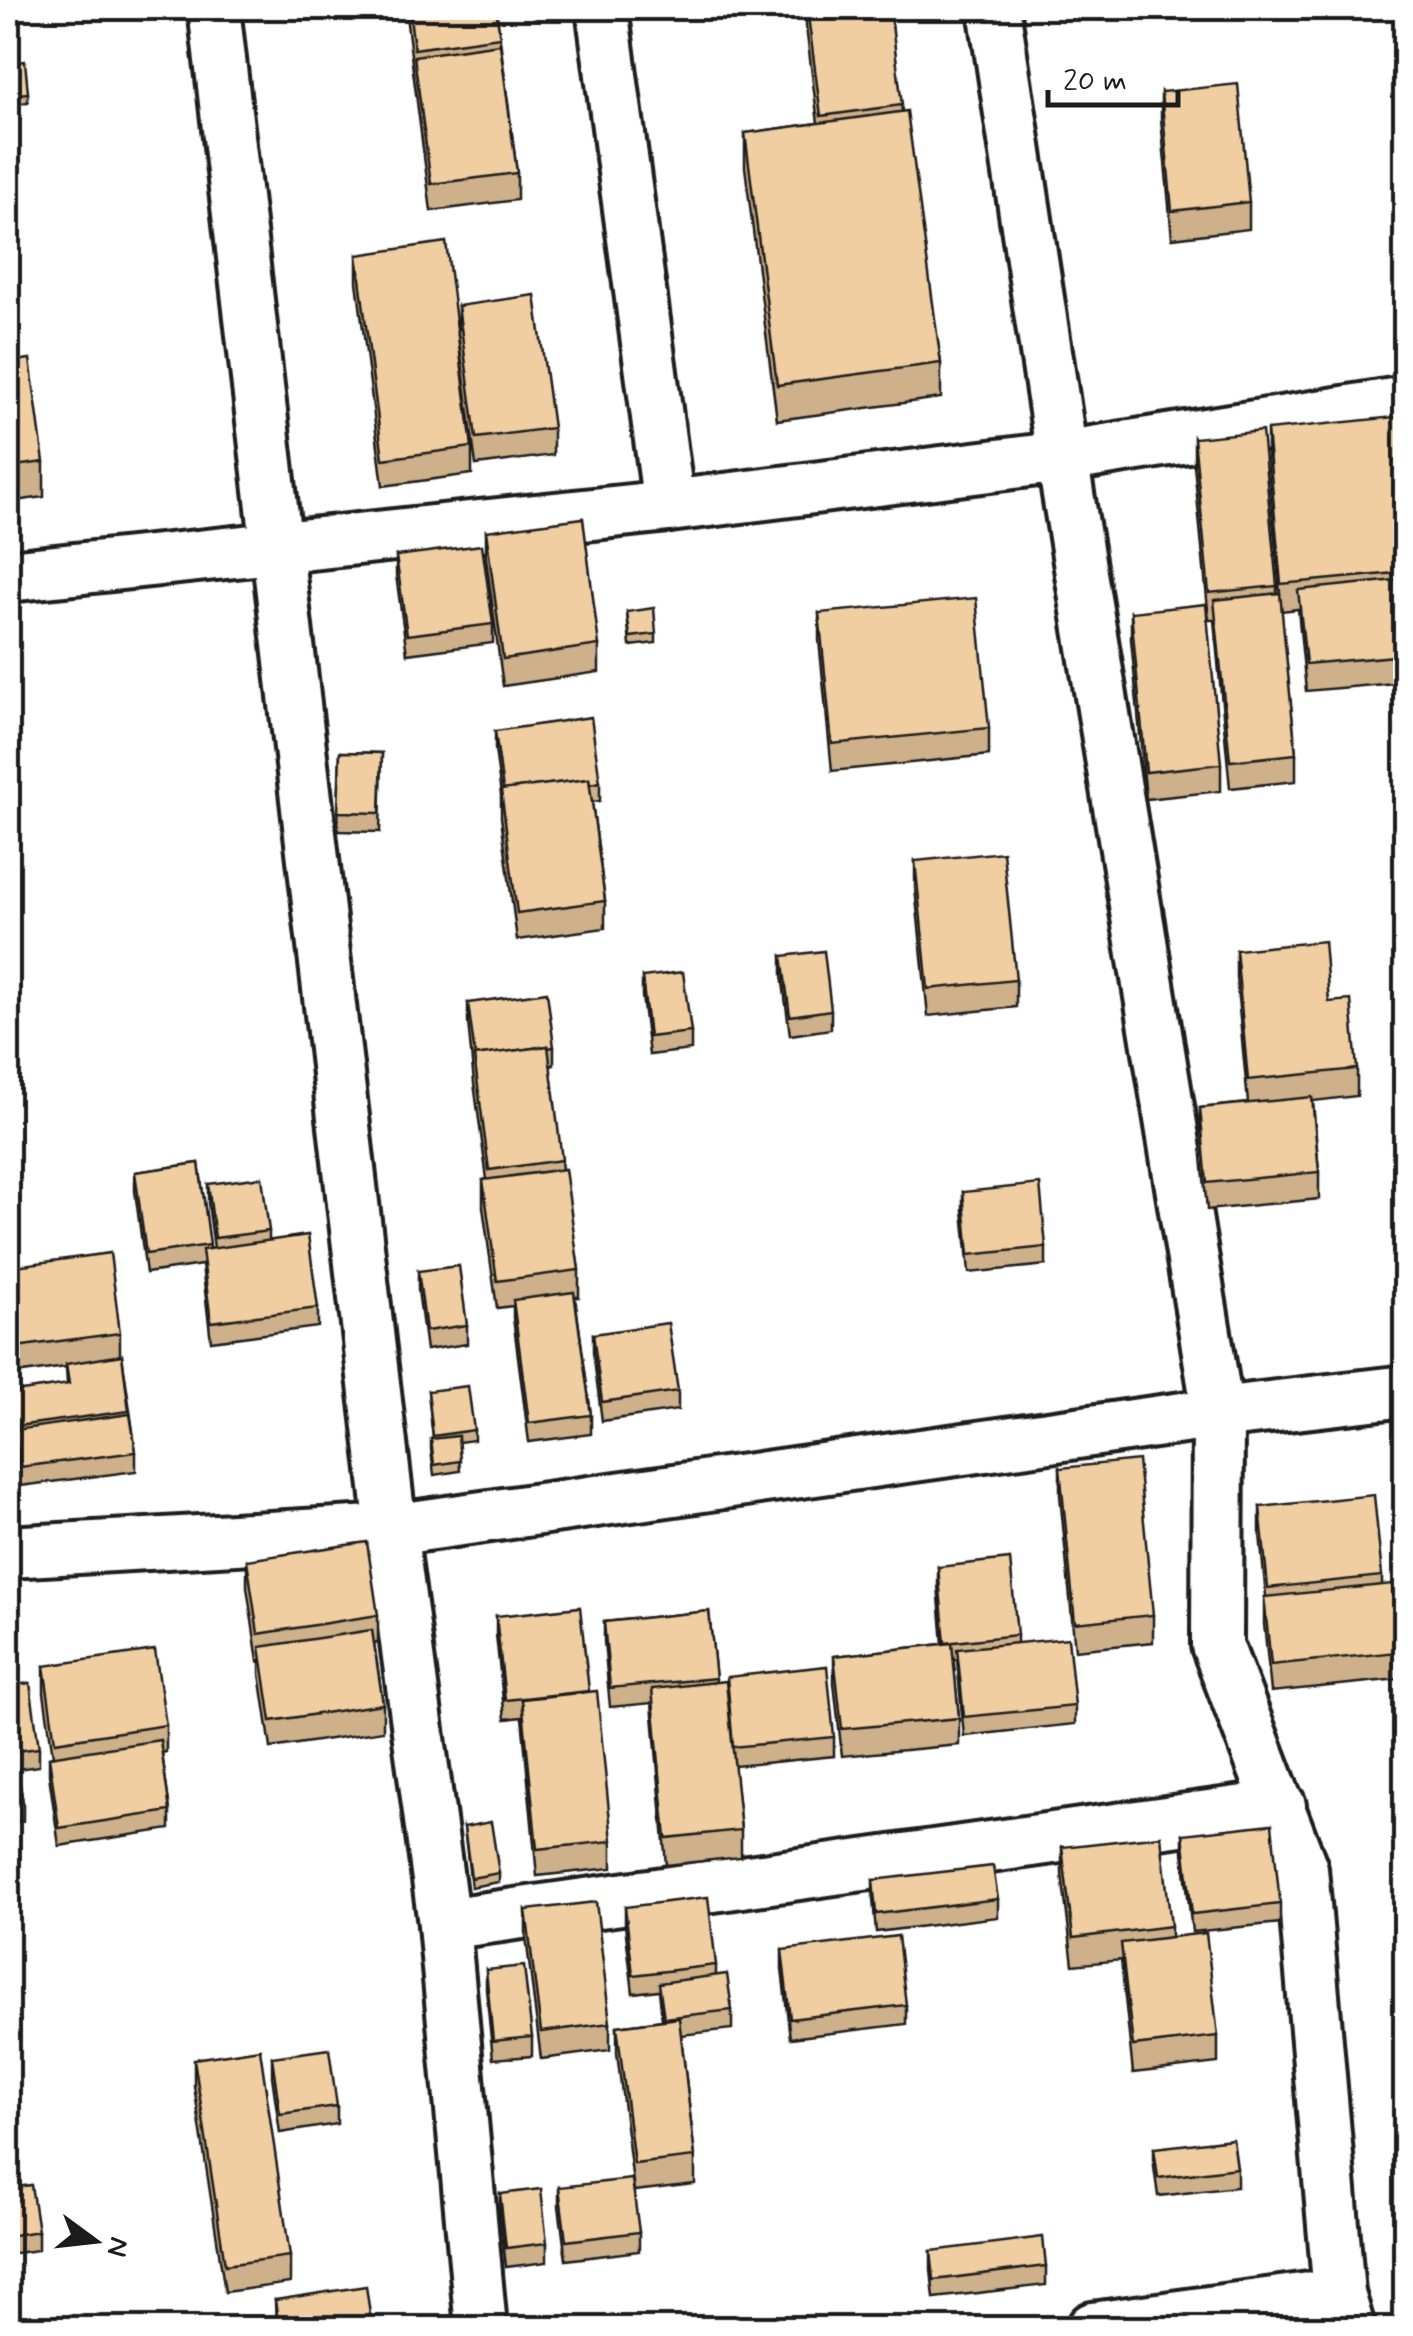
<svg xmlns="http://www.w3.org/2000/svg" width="1413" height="2336" font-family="Mynerve,sans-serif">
  <rect width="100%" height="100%" fill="#fff"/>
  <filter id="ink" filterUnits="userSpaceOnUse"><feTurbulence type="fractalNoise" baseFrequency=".01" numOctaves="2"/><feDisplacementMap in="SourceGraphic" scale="20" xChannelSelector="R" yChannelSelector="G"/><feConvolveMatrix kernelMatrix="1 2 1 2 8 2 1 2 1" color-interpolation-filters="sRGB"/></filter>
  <g filter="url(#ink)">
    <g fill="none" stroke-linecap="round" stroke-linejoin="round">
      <g stroke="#1c1c1c" stroke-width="58">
        <g id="minor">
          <path d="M214,8L391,1530L444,1924L481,2328"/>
          <path d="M602,8L669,506"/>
          <path d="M994,8L1062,457L1218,1413L1217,1645L1302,1869L1339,2294L1349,2328"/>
          <path d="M8,576L669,506L1062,457L1406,402"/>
          <path d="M8,1552L391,1530L1218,1413L1406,1391"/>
          <path d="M444,1924L1280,1806"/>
          <path d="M1093,2328L1339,2294"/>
        </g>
      </g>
      <path stroke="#1c1c1c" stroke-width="6" stroke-dasharray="10 8" stroke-linecap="butt" d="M1405,8L1406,10"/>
      <use href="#minor" stroke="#fff" stroke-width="50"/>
    </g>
    <g fill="#ceb18a" stroke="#1c1c1c" stroke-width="2.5">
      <path d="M405,8H496L517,173V200L431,211Z"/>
      <path d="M806,8H890L902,111L941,363V398L777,420L745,167V133L818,123L806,27Z"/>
      <path d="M8,64L28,93V102L8,105Z"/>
      <path d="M1161,92L1249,202V229L1172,238L1161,119Z"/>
      <path d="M357,255L472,447V474L383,486L357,282Z"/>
      <path d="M458,306L553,428V455L476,465L458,333Z"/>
      <path d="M8,362L44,462V497L8,502Z"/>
      <path d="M1267,430L1406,431V682L1306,691L1298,609L1281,611L1296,754V781L1230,788L1214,620H1209L1194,465V438L1277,586V593H1280L1267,457Z"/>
      <path d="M486,531L599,645V672L503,686L486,558Z"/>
      <path d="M396,556L493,624V643L407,654L396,575Z"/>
      <path d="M627,612L656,634V643L630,646Z"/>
      <path d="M1131,612L1221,764V791L1146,799L1131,639Z"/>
      <path d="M819,613L989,728V755L832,771L819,640Z"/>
      <path d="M495,731L600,782V801L592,802L605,901V928L517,940L501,817V795L495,749Z"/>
      <path d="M340,752L382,753L380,832L338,831Z"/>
      <path d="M915,861L1016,980V1007L928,1016L915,888Z"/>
      <path d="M1236,950L1329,1002L1357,1069V1096L1313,1101L1319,1172V1199L1207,1210L1200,1135V1108L1248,1103L1236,977Z"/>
      <path d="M782,956L831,1010V1029L790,1035L782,975Z"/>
      <path d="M642,977L691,1032V1050L649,1055L642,996Z"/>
      <path d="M468,1003L554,1047V1065L550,1066L562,1169L579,1270V1297H575L591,1415V1434L529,1442L513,1318V1306L497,1308L483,1207V1180L487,1179L474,1083L468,1022Z"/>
      <path d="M199,1163L210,1249L214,1248L208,1203V1184L269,1231V1241L318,1308V1327L211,1341L202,1265L146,1273L135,1191V1172Z"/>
      <path d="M963,1192L1046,1247V1265L969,1273L963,1210Z"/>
      <path d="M8,1267L120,1333V1356L122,1355L136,1452V1471L20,1486L15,1445L9,1446L8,1438V1393L67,1385L66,1367L8,1375Z"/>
      <path d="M418,1271L467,1325V1344L426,1350L418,1290Z"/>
      <path d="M593,1334L678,1391V1410L602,1421L593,1352Z"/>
      <path d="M428,1391L474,1430V1440L458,1442L460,1471L434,1475L431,1449V1439H433Z"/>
      <path d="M1060,1468L1153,1615V1642L1075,1650L1060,1495Z"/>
      <path d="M1260,1507L1382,1576V1585L1398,1652V1679L1271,1692L1264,1624V1597H1266L1260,1534Z"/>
      <path d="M247,1560L378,1615V1642L374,1643L383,1704V1731L271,1748L260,1674V1660L258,1661L247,1587Z"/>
      <path d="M938,1567L1017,1635V1643L1075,1706V1724L964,1736L957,1660H953L959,1718V1745L842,1756L834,1683V1656L943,1644L938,1585Z"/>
      <path d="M709,1611L716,1682L834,1737V1756L734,1766L741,1830V1857L666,1865L652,1703L610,1707L604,1641V1622Z"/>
      <path d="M496,1616L589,1692L612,1841V1868L537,1876L522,1717L505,1719L496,1635Z"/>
      <path d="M44,1666L166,1725V1752L162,1753L170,1811V1829L59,1846L49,1775V1757L53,1756L44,1693Z"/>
      <path d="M8,1686L39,1748V1766L17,1769L23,1802V1821L8,1823Z"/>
      <path d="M464,1827L499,1873V1882L471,1887Z"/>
      <path d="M1183,1834L1280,1904V1923L1192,1932L1183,1852Z"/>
      <path d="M1062,1847L1171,1926V1937L1218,2036V2063L1133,2073L1121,1960L1073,1965L1062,1874Z"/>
      <path d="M873,1880L998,1899V1917L876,1932L873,1899Z"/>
      <path d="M625,1907L716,1965V1975L732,2010V2029L681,2035L695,2157V2184L634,2191L617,2053V2026L662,2020L659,1990L633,1993L625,1925Z"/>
      <path d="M526,1910L610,2023V2050L541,2059L526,1937Z"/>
      <path d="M782,1950L906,2005V2024L790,2038L782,1969Z"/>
      <path d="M486,1970L532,2037V2056L493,2059L486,1989Z"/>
      <path d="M272,2057L337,2106V2124L280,2133L272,2076Z"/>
      <path d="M194,2059L290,2256V2283L225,2292L194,2086Z"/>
      <path d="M1154,2148L1237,2168V2187L1158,2196L1154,2167Z"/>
      <path d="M559,2187L639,2232V2251L566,2260L559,2206Z"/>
      <path d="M8,2188L38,2231V2250L8,2254Z"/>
      <path d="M500,2194L547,2243V2262L506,2267L500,2213Z"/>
      <path d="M931,2251L1046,2266V2285L934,2298L931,2270Z"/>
      <path d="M275,2300L372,2328H276Z"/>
    </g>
    <g fill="#f0cea1" stroke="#1c1c1c" stroke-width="2.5">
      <path d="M409,8H496L500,37L414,49Z"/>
      <path d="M807,8H890L902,105L821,116Z"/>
      <path d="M500,44L517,173L431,184L414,56Z"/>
      <path d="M25,61L28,93L8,95V64Z"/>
      <path d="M1238,84L1249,202L1172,211L1161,92Z"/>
      <path d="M907,111L941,363L777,385L745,133Z"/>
      <path d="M446,242L472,447L383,459L357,255Z"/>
      <path d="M535,295L553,428L476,438L458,306Z"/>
      <path d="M30,359L44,462L8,467V362Z"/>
      <path d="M1404,416L1406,431V572L1281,584L1267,430Z"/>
      <path d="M1262,431L1277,586L1209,593L1194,438Z"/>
      <path d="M583,518L599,645L503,659L486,531Z"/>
      <path d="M482,545L493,624L407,635L396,556Z"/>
      <path d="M1406,579V655L1306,664L1298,590Z"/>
      <path d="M1280,593L1296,754L1230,761L1214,600Z"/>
      <path d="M976,598L989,728L832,744L819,613Z"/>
      <path d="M1206,604L1221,764L1146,772L1131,612Z"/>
      <path d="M654,608L656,634L630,637L627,612Z"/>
      <path d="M591,717L600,782L590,784L589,779L503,790L495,731Z"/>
      <path d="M340,752L382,753L380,813L338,812Z"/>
      <path d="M589,779L605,901L517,913L501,790Z"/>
      <path d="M1003,852L1016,980L928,989L915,861Z"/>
      <path d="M1324,941L1329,1002L1351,1000L1357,1069L1248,1080L1236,950Z"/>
      <path d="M824,951L831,1010L790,1016L782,956Z"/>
      <path d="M683,972L691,1032L649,1037L642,977Z"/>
      <path d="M547,992L554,1047L548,1048V1046L475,1056L468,1003Z"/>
      <path d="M548,1046L562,1160L489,1170L474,1056Z"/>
      <path d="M1312,1097L1319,1172L1207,1183L1200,1108Z"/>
      <path d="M199,1163L210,1245L146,1254L135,1172Z"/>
      <path d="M565,1169L579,1270L497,1281L483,1180Z"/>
      <path d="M262,1177L269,1231L215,1238L208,1184Z"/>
      <path d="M1040,1184L1046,1247L969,1255L963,1192Z"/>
      <path d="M308,1235L318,1308L211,1322L202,1250Z"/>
      <path d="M110,1253L120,1333L8,1348V1267Z"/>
      <path d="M459,1266L467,1325L426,1331L418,1271Z"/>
      <path d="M574,1292L591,1415L529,1423L513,1300Z"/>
      <path d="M668,1323L678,1391L602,1402L593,1334Z"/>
      <path d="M122,1355L129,1411L9,1427L8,1393L69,1384L66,1364Z"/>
      <path d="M468,1386L474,1430L433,1436L428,1391Z"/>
      <path d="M130,1414L136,1452L20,1467L15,1430Z"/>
      <path d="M458,1436L460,1461L434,1465L431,1439Z"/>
      <path d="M1138,1460L1153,1615L1075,1623L1060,1468Z"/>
      <path d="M1374,1495L1382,1576L1268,1588L1260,1507Z"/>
      <path d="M367,1542L378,1615L258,1634L247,1560Z"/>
      <path d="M1010,1559L1017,1635L945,1643L938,1567Z"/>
      <path d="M1392,1584L1398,1652L1271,1665L1264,1597Z"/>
      <path d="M580,1607L589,1691L505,1700L496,1616Z"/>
      <path d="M709,1611L716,1678L610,1688L604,1622Z"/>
      <path d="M372,1630L383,1704L271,1721L260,1647Z"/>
      <path d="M1068,1638L1075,1706L964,1717L957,1649Z"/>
      <path d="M952,1643L959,1718L842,1729L834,1656Z"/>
      <path d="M155,1650L166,1725L55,1742L44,1666Z"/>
      <path d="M827,1666L834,1737L733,1747L727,1677Z"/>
      <path d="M726,1681L741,1830L666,1838L652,1689Z"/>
      <path d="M30,1683L39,1748L8,1752V1686Z"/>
      <path d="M597,1691L612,1841L537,1849L522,1699Z"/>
      <path d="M160,1740L170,1811L59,1828L49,1757Z"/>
      <path d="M15,1758L23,1802L8,1805V1759Z"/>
      <path d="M491,1822L499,1873L471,1878L464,1827Z"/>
      <path d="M1272,1824L1280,1904L1192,1914L1183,1834Z"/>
      <path d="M1161,1836L1171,1926L1073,1938L1062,1847Z"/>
      <path d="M993,1866L998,1899L876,1914L873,1880Z"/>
      <path d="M708,1897L716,1965L633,1975L625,1907Z"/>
      <path d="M596,1902L610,2023L541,2032L526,1910Z"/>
      <path d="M1206,1933L1218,2036L1133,2046L1121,1943Z"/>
      <path d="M898,1936L906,2005L790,2019L782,1950Z"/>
      <path d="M524,1966L532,2037L493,2041L486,1970Z"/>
      <path d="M727,1974L732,2010L664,2018L659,1983Z"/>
      <path d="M679,2018L695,2157L634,2164L617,2026Z"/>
      <path d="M260,2049L290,2256L225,2265L194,2059Z"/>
      <path d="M329,2049L337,2106L280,2114L272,2057Z"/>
      <path d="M1233,2139L1237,2168L1158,2178L1154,2148Z"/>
      <path d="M632,2179L639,2232L566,2241L559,2187Z"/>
      <path d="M31,2185L38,2231L8,2236V2188Z"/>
      <path d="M541,2189L547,2243L506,2248L500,2194Z"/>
      <path d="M1043,2237L1046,2266L934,2280L931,2251Z"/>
      <path d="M366,2286L372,2328H279L275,2300Z"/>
    </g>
  </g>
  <rect width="1413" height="2336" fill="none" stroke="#fff" stroke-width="40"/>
  <rect x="20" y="20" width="1373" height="2296" fill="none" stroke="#1c1c1c" stroke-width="4" filter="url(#ink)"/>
  <g transform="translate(95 2241) rotate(105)" stroke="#ffffff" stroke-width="8" paint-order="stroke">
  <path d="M0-8L18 38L0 25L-18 38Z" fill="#1c1c1c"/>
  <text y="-15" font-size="28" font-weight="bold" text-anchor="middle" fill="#1c1c1c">N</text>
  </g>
  <path d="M1048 90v15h130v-15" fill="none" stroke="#1c1c1c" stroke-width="5"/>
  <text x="1063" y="90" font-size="30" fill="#1c1c1c" stroke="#ffffff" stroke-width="8" paint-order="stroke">20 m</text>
</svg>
